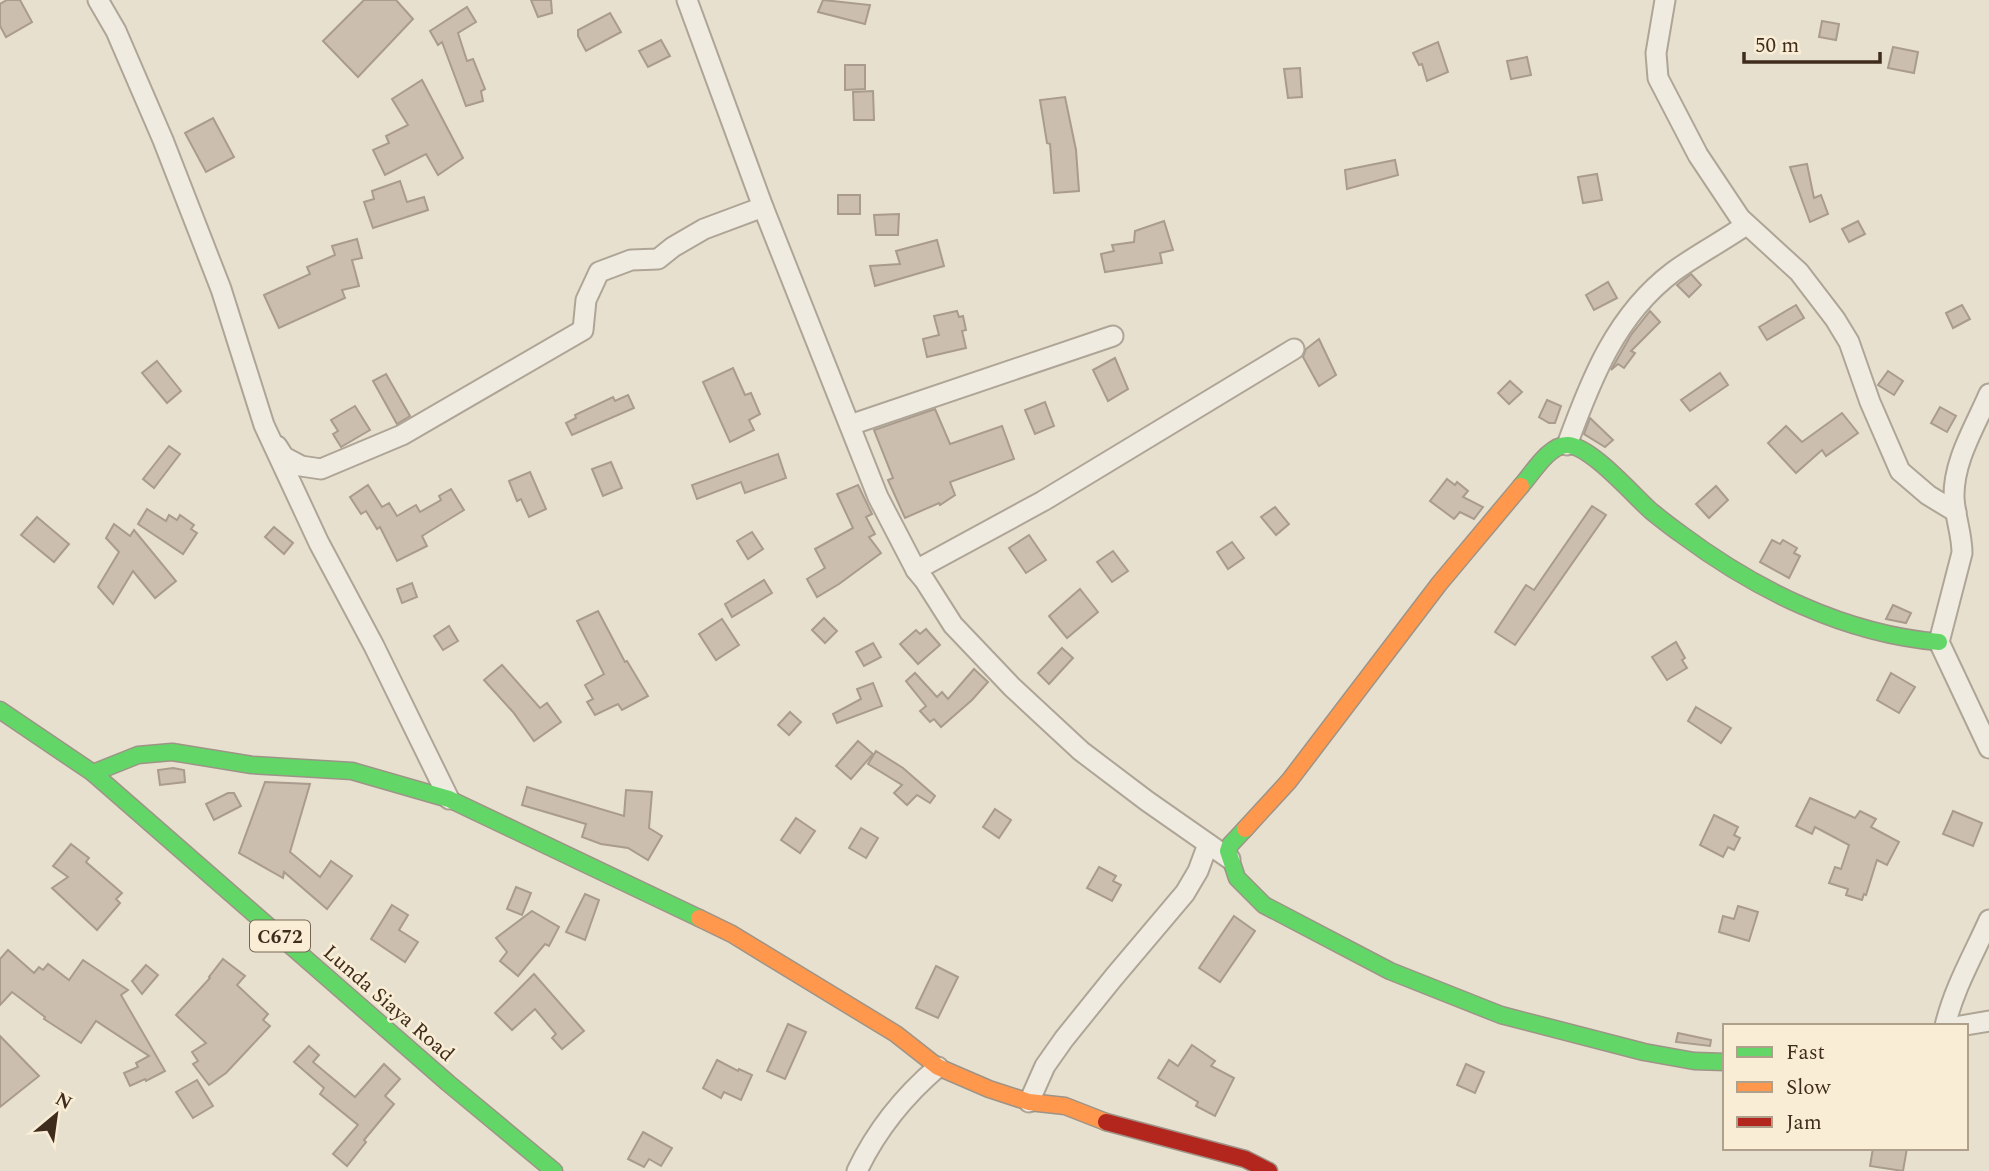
<svg xmlns="http://www.w3.org/2000/svg" width="1989" height="1171" font-family="Spectral,serif">
  <rect width="100%" height="100%" fill="#e8e0ce"/>
  <g fill="#ccbeaf" stroke="#a99b8d" stroke-width="2">
    <path d="M7,0H20L32,22L6,37L0,26V4Z"/>
    <path d="M364,0H396L413,19L358,77L323,41Z"/>
    <path d="M531,0H551L552,13L538,17Z"/>
    <path d="M823,0L870,5L865,24L818,12Z"/>
    <path d="M467,7L476,22L458,33L467,61L473,59L485,89L481,91L483,101L466,106L442,42L438,45L430,31Z"/>
    <path d="M610,13L621,32L586,51L578,36V30Z"/>
    <path d="M1822,21L1839,24L1836,40L1819,37Z"/>
    <path d="M661,40L670,56L648,67L639,51Z"/>
    <path d="M1438,42L1448,72L1427,81L1422,64L1419,65L1413,53Z"/>
    <path d="M1893,47L1918,52L1914,73L1888,68Z"/>
    <path d="M1527,57L1531,75L1511,79L1507,61Z"/>
    <path d="M845,65H865V89L845,90Z"/>
    <path d="M1300,68L1302,97L1288,98L1284,69Z"/>
    <path d="M422,80L463,158L438,175L426,154L385,175L373,150L389,143L386,136L408,125L392,99Z"/>
    <path d="M873,91L874,120H854L853,92Z"/>
    <path d="M1065,97L1076,150L1079,191L1054,193L1050,144L1047,143L1040,100Z"/>
    <path d="M213,118L234,157L206,172L185,133Z"/>
    <path d="M1395,160L1398,175L1347,189L1345,170Z"/>
    <path d="M1807,164L1814,198L1821,195L1828,214L1810,222L1790,167Z"/>
    <path d="M1597,174L1602,200L1583,203L1578,177Z"/>
    <path d="M400,181L407,202L424,197L428,210L373,228L364,202L374,199L372,191Z"/>
    <rect x="838" y="195" width="22" height="19"/>
    <path d="M899,214L898,235H876L874,215Z"/>
    <path d="M1164,221L1173,250L1160,253L1162,263L1105,272L1101,254L1114,251L1112,245L1134,242L1135,231Z"/>
    <path d="M1858,221L1865,234L1849,242L1842,229Z"/>
    <path d="M357,239L362,258L352,260L359,286L342,290L345,298L279,328L264,295L310,274L307,267L335,255L332,246Z"/>
    <path d="M937,240L944,266L875,286L870,266L900,264L896,251Z"/>
    <path d="M1691,274L1701,285L1689,297L1677,285Z"/>
    <path d="M1608,282L1617,298L1594,310L1586,295Z"/>
    <path d="M1796,305L1804,318L1767,340L1759,327Z"/>
    <path d="M1962,305L1970,319L1953,328L1946,313Z"/>
    <path d="M957,311L959,317L963,316L966,330L962,331L966,348L927,357L923,339L939,335L934,316Z"/>
    <path d="M1650,311L1660,322L1631,351L1635,353L1624,368L1618,364L1611,370L1631,335Z"/>
    <path d="M1319,339L1336,375L1319,386L1303,357L1306,349Z"/>
    <path d="M1115,358L1128,389L1108,401L1093,370Z"/>
    <path d="M157,361L181,391L167,403L142,373Z"/>
    <path d="M733,368L745,395L751,393L760,414L749,420L754,430L730,442L703,382Z"/>
    <path d="M1888,371L1903,381L1894,395L1878,385Z"/>
    <path d="M1720,373L1728,385L1690,411L1681,400Z"/>
    <path d="M386,374L410,416L397,424L373,381Z"/>
    <path d="M1510,381L1522,392L1509,404L1498,393Z"/>
    <path d="M628,395L634,408L572,435L566,423L576,418L575,415L613,397L615,401Z"/>
    <path d="M1547,400L1561,406L1555,423H1549L1539,417Z"/>
    <path d="M1045,402L1054,426L1035,434L1025,410Z"/>
    <path d="M355,406L370,430L341,447L333,434L338,431L331,420Z"/>
    <path d="M1940,407L1956,416L1947,432L1931,423Z"/>
    <path d="M935,409L950,444L1002,426L1014,459L950,482L955,495L940,505L939,503L905,518L888,480L893,478L874,430Z"/>
    <path d="M1842,413L1858,433L1826,456L1822,450L1796,473L1768,443L1786,426L1802,442Z"/>
    <path d="M1590,418L1613,440L1605,447L1584,434Z"/>
    <path d="M169,446L180,454L154,488L143,479Z"/>
    <path d="M778,454L786,478L745,493L741,482L697,499L692,485Z"/>
    <path d="M611,462L622,488L603,496L592,469Z"/>
    <path d="M530,472L546,509L529,517L521,499L517,501L509,481Z"/>
    <path d="M1447,479L1455,485L1457,482L1468,491L1463,497L1483,507L1474,519L1460,512L1454,519L1430,501Z"/>
    <path d="M368,485L382,507L389,503L397,516L416,505L420,512L441,500L439,496L451,489L464,510L422,536L427,546L397,561L380,527L377,529L366,511L361,514L350,497Z"/>
    <path d="M858,485L872,514L866,517L875,534L869,537L881,553L839,584L817,597L807,579L825,568L815,549L853,528L837,494Z"/>
    <path d="M1716,486L1728,500L1709,518L1696,504Z"/>
    <path d="M1592,506L1606,515L1515,645L1495,632L1526,585L1534,590Z"/>
    <path d="M1275,507L1289,524L1276,535L1261,517Z"/>
    <path d="M147,509L166,521L169,515L177,520L180,515L194,525L191,529L197,533L183,554L138,524Z"/>
    <path d="M37,517L69,544L54,562L21,535Z"/>
    <path d="M114,524L130,536L134,530L176,581L155,598L133,571L113,604L98,587L119,552L106,538Z"/>
    <path d="M274,527L293,543L284,554L265,537Z"/>
    <path d="M752,532L763,549L748,559L737,541Z"/>
    <path d="M1029,535L1046,560L1026,573L1009,548Z"/>
    <path d="M1772,540L1780,544L1783,540L1797,548L1794,553L1800,556L1789,578L1760,562Z"/>
    <path d="M1232,542L1244,558L1228,569L1217,552Z"/>
    <path d="M1113,551L1128,571L1112,582L1097,562Z"/>
    <path d="M764,580L772,593L732,617L725,604Z"/>
    <path d="M412,583L417,597L402,603L397,589Z"/>
    <path d="M1080,589L1098,612L1067,638L1049,616Z"/>
    <path d="M1893,605L1911,613L1906,623L1886,619Z"/>
    <path d="M598,611L625,662L627,661L648,696L622,710L618,704L595,715L587,702L593,699L585,685L604,674L577,621Z"/>
    <path d="M824,618L837,631L825,643L812,630Z"/>
    <path d="M722,619L739,645L716,660L699,634Z"/>
    <path d="M449,626L458,641L443,650L434,636Z"/>
    <path d="M926,629L940,645L918,664L900,644L916,630L920,634Z"/>
    <path d="M1676,642L1685,658L1682,660L1687,668L1667,680L1652,657Z"/>
    <path d="M873,643L881,657L864,666L856,652Z"/>
    <path d="M1062,648L1073,658L1049,684L1038,673Z"/>
    <path d="M502,665L540,708L547,703L561,722L534,741L513,712L484,680Z"/>
    <path d="M974,669L988,682L972,700L941,727L934,719L930,722L920,711L926,706L906,681L915,673L937,697L942,692L948,699Z"/>
    <path d="M1891,673L1915,687L1899,713L1877,700Z"/>
    <path d="M873,683L882,706L837,723L833,714L861,699L857,689Z"/>
    <path d="M1696,707L1731,728L1721,743L1688,721Z"/>
    <path d="M790,712L801,722L789,735L778,725Z"/>
    <path d="M858,741L873,754L851,779L836,766Z"/>
    <path d="M876,751L903,768L935,796L930,803L917,795L907,805L894,793L902,785L868,764Z"/>
    <path d="M173,768L184,770L185,782L160,785L158,770Z"/>
    <path d="M265,782L310,784L290,852L320,877L331,861L352,876L327,909L284,872L283,878L239,853Z"/>
    <path d="M527,787L624,816L626,790L652,792L649,828L662,836L648,860L628,848L601,844L582,837L586,824L522,805Z"/>
    <path d="M228,793H234L241,806L214,820L206,804Z"/>
    <path d="M1810,798L1855,818L1860,811L1876,819L1871,827L1899,842L1887,865L1877,860L1866,895L1864,894L1862,900L1846,895L1848,889L1829,883L1835,867L1841,869L1849,845L1815,827L1812,834L1796,826Z"/>
    <path d="M995,809L1011,820L999,838L983,827Z"/>
    <path d="M1953,811L1982,823L1973,846L1943,834Z"/>
    <path d="M1714,815L1738,827L1734,835L1740,838L1734,850L1728,847L1723,857L1700,845Z"/>
    <path d="M796,818L815,831L800,853L781,840Z"/>
    <path d="M861,828L878,838L866,858L849,848Z"/>
    <path d="M71,844L89,858L86,862L122,893L116,899L120,903L97,930L52,888L68,877L53,866Z"/>
    <path d="M1099,867L1116,876L1113,881L1121,885L1112,901L1087,888Z"/>
    <path d="M516,887L531,893L522,915L507,909Z"/>
    <path d="M585,894L599,900L585,940L566,932Z"/>
    <path d="M392,905L408,915L399,930L418,942L405,962L371,939Z"/>
    <path d="M1738,906L1758,912L1749,941L1719,932L1723,916L1734,919Z"/>
    <path d="M532,911L559,927L549,946L545,944L518,976L500,961L507,952L496,938Z"/>
    <path d="M1234,916L1255,931L1220,982L1199,968Z"/>
    <path d="M8,950L34,973L39,967L43,970L48,964L69,980L83,960L128,990L121,995L165,1071L146,1081L145,1079L130,1086L124,1073L138,1067L136,1063L149,1056L96,1021L81,1043L44,1019L45,1017L12,992L0,1005V959Z"/>
    <path d="M223,959L245,976L237,985L268,1014L263,1020L270,1026L226,1073L209,1085L193,1064L198,1061L192,1052L206,1043L176,1015L210,978L209,977Z"/>
    <path d="M146,965L158,975L142,994L132,981Z"/>
    <path d="M936,966L958,977L938,1018L916,1008Z"/>
    <path d="M534,974L584,1031L562,1049L552,1038L556,1034L535,1009L512,1030L495,1013Z"/>
    <path d="M788,1024L806,1032L785,1079L767,1071Z"/>
    <path d="M1678,1033L1711,1040L1710,1046L1676,1042Z"/>
    <path d="M0,1036L39,1076L0,1107Z"/>
    <path d="M1192,1045L1215,1061L1211,1066L1234,1078L1215,1116L1196,1106L1198,1102L1158,1078L1169,1060L1178,1066Z"/>
    <path d="M309,1046L319,1055L313,1062L355,1097L384,1064L400,1079L385,1096L394,1104L364,1140L366,1142L347,1166L333,1154L358,1125L320,1094L324,1088L294,1062Z"/>
    <path d="M717,1060L738,1071L739,1069L752,1075L741,1100L724,1092L721,1098L703,1088Z"/>
    <path d="M1466,1064L1484,1072L1475,1093L1457,1085Z"/>
    <path d="M197,1080L213,1106L193,1118L176,1092Z"/>
    <path d="M643,1132L672,1148L661,1166L649,1159L644,1167L628,1159Z"/>
    <path d="M1873,1148H1907L1903,1171L1870,1166Z"/>
  </g>
  <g fill="none" stroke-linecap="round" stroke-linejoin="round">
    <g stroke="#aea597" stroke-width="23">
      <g id="street">
        <path d="M98,0L116,31L163,140L221,289L264,425L319,543L374,646L449,799"/>
        <path d="M687,0L763,207L878,497L916,570L925,581L953,625L1012,687L1081,751L1147,801L1230,859"/>
        <path d="M1665,0L1656,53L1658,78L1698,155L1740,218L1799,272L1835,319L1849,342L1870,402L1900,471L1928,495L1956,512"/>
        <path d="M1989,394C1975,427 1953,461 1954,498C1955,517 1962,534 1962,553L1939,642L1989,748"/>
        <path d="M850,425L1113,336"/>
        <path d="M1567,445C1591,379 1616,315 1673,272C1696,255 1723,241 1746,225"/>
        <path d="M277,446L284,457L301,466L321,469L402,435L583,330L586,300L599,272L631,260L658,259L673,247L704,229L763,207"/>
        <path d="M916,570L1043,501L1294,349"/>
        <path d="M1945,1026C1954,988 1973,956 1989,920"/>
        <path d="M1960,1026L1989,1021"/>
        <path d="M1029,1102L1045,1066L1064,1039L1114,977L1185,893L1198,871L1208,844"/>
        <path d="M857,1171C876,1131 904,1096 938,1067"/>
      </g>
    </g>
    <g stroke="#9d9487" stroke-width="19">
      <g id="fast">
        <path d="M1521,486C1532,474 1549,444 1568,445C1592,447 1633,495 1651,511C1661,519 1671,527 1681,534C1756,590 1845,634 1939,642"/>
        <path d="M0,710L93,773L448,1083L554,1171"/>
        <path d="M93,773L138,755L172,752L252,765L352,771L449,799L699,918"/>
        <path d="M1245,829L1230,845L1228,851L1237,878L1264,905L1390,971L1501,1015L1644,1052L1694,1061L1725,1062"/>
      </g>
    </g>
    <g stroke="#9d9487" stroke-width="19">
      <g id="slow">
        <path d="M1245,829L1289,781L1439,584L1521,486"/>
        <path d="M699,918L732,934L896,1034L938,1067L989,1089L1029,1102L1065,1106L1106,1122"/>
      </g>
    </g>
    <g stroke="#9d9487" stroke-width="19">
      <path id="jam" d="M1106,1122L1245,1159L1269,1171"/>
    </g>
    <use href="#street" stroke="#f0ebe1" stroke-width="19"/>
    <use href="#fast" stroke="#63d668" stroke-width="16"/>
    <use href="#slow" stroke="#ff974d" stroke-width="16"/>
    <use href="#jam" stroke="#b3261e" stroke-width="16"/>
  </g>
  <g text-anchor="middle" stroke-width="5" stroke-linejoin="round" paint-order="stroke">
    <rect fill="#f9eed5" stroke="#776654" stroke-width="2" x="250" y="920.5" width="60" height="31" rx="5"/>
    <g font-size="19" font-weight="bold" fill="#3f2c1d">
      <text x="280" y="943">C672</text>
    </g>
    <g font-size="21" fill="#3f2c1d" stroke="#f9eed5">
      <text transform="translate(389 1003) rotate(41)" y="7">Lunda Siaya Road</text>
    </g>
  </g>
  <rect x="1723" y="1024" width="245" height="126" fill="#f9eed5" stroke="#afa08b" stroke-width="2"/>
  <rect x="1737" y="1047" width="35" height="10" fill="#63d668" stroke="#afa08b" stroke-width="2"/>
  <text x="1786" y="1059" font-size="21" fill="#3f2c1d">Fast</text>
  <rect x="1737" y="1082" width="35" height="10" fill="#ff974d" stroke="#afa08b" stroke-width="2"/>
  <text x="1786" y="1094" font-size="21" fill="#3f2c1d">Slow</text>
  <rect x="1737" y="1117" width="35" height="10" fill="#b3261e" stroke="#afa08b" stroke-width="2"/>
  <text x="1786" y="1129" font-size="21" fill="#3f2c1d">Jam</text>
  <g transform="translate(56 1115) rotate(29)" stroke="#f9eed5" stroke-width="5" paint-order="stroke">
  <path d="M0-5L12 26L0 18L-12 26Z" fill="#3f2c1d"/>
  <text y="-10" font-size="19" font-weight="bold" text-anchor="middle" fill="#3f2c1d">N</text>
  </g>
  <path d="M1744 52v10h136v-10" fill="none" stroke="#3f2c1d" stroke-width="3.5"/>
  <text x="1755" y="52" font-size="21" fill="#3f2c1d" stroke="#f9eed5" stroke-width="5" paint-order="stroke">50 m</text>
</svg>
